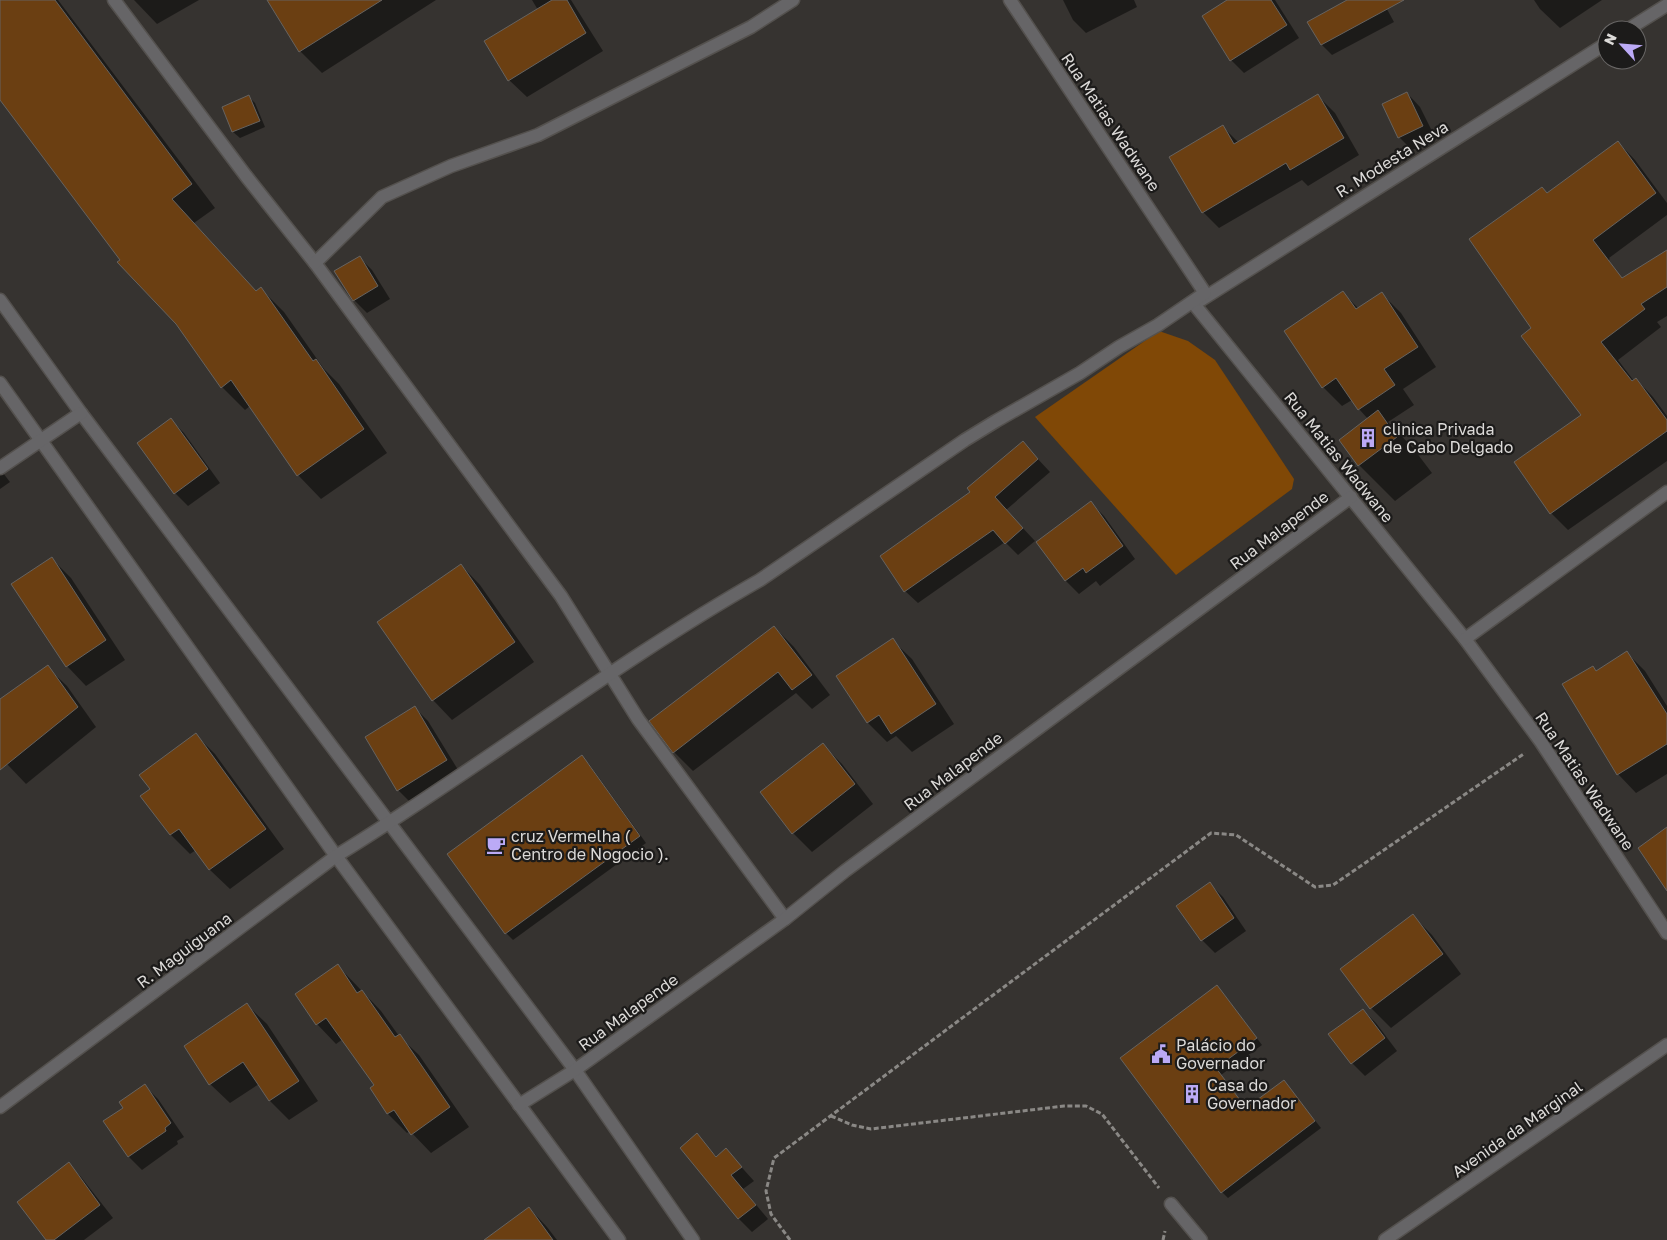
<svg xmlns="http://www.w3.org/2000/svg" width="1667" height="1240" font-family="'Golos Text',sans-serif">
  <rect width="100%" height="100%" fill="#363330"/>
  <path fill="#804806" d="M1159,331L1188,341L1215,360L1294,479L1292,489L1176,575L1035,417Z"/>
  <g fill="#0007">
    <path d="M0,0H58L215,208L194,223L257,292L261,289L284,312L324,369L339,384L387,453L321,499L298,475L250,406L245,410L222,387L177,323L121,260L0,97Z"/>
    <path d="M134,0H199L157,24Z"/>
    <path d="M268,0H436L322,73L300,51Z"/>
    <path d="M532,0H571L603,51L527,97L509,80L538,10Z"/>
    <path d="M1063,0H1134L1137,7L1086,33L1073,20Z"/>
    <path d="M1230,0H1275L1299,38L1244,73L1231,60Z"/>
    <path d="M1349,0H1382L1394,22L1332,55L1322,45L1309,22Z"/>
    <path d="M1534,0H1602L1560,28L1540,9Z"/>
    <path d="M1407,93L1420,107L1436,139L1412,150L1399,137L1384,105Z"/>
    <path d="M1318,96L1335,113L1359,155L1308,186L1302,180L1219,228L1203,212L1223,127L1239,143Z"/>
    <path d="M249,97L255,103L265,127L240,138L233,132L223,107Z"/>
    <path d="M1618,142L1635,160L1667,203V215L1609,258L1610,259L1592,271L1622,279L1667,251V316L1657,322L1661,327L1618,360L1634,381L1636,379L1653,397L1667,416V461L1568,530L1551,513L1583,416L1533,329L1548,194Z"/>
    <path d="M359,257L372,270L390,299L367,313L354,300L336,272Z"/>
    <path d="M1343,293L1359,309L1382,294L1401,313L1436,367L1403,389L1414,405L1388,422L1413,448L1432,473L1395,501L1359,465L1340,440L1368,419L1359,409L1352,400L1342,406L1323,387Z"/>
    <path d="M171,420L184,433L220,483L188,506L175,493L139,443Z"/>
    <path d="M1023,443L1050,472L1006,510L1035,541L1018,555L1005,542L918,603L905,591L972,492Z"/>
    <path d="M0,469L10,482L0,489Z"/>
    <path d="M1091,503L1104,516L1135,559L1100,586L1096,581L1079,594L1066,581L1038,542Z"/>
    <path d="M52,559L71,578L125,660L86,686L67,666Z"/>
    <path d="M461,565L480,585L534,662L452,720L433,700Z"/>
    <path d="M774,627L794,647L830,695L812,709L796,693L693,771L674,752Z"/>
    <path d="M892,640L912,659L954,724L912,752L896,736L887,742L868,723L838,676Z"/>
    <path d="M1627,653L1645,671L1667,706V774L1636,793L1618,774L1593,667L1597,672Z"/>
    <path d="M47,667L67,686L96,727L26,784L7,764L0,754V701Z"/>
    <path d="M415,708L428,721L460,773L411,803L398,790Z"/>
    <path d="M196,735L215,754L284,849L230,889L210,870L196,850L190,854L171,835L142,796L152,789Z"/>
    <path d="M823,745L842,764L873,804L812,852L793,833Z"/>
    <path d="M582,757L589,764L646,843L513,940L506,933L449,854Z"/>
    <path d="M1210,884L1223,897L1246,931L1215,953L1202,940Z"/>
    <path d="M1413,916L1432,935L1461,974L1391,1028L1371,1008L1342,970Z"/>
    <path d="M338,966L381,1011L399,1036L419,1055L469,1127L431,1153L410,1131L407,1133L388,1114L371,1088L376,1085L343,1039L336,1044L317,1024Z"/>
    <path d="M1223,993L1262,1045L1221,1075L1247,1109L1284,1081L1321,1128L1228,1198L1222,1192L1122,1058Z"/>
    <path d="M247,1005L267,1024L318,1101L289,1120L270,1101L259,1084L230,1103L210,1084Z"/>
    <path d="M1363,1010L1376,1023L1397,1051L1365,1076L1352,1063Z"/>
    <path d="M145,1086L158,1099L184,1137L177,1141L178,1144L142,1170L129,1157L105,1121L124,1108Z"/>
    <path d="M697,1135L717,1157L726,1150L754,1181L743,1189L768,1219L752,1232L739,1219L682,1148Z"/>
    <path d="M68,1164L81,1177L113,1218L84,1240H47Z"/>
    <path d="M529,1208L547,1227L557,1240H486Z"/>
  </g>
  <g fill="#6b3f12" stroke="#666360">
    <path d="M0,0H55L192,184L172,199L256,291L261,287L313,361L316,359L364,429L297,476L231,380L221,388L176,324L117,262L120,260L0,100Z"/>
    <path d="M267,0H382L299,52Z"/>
    <path d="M552,0H567L586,33L508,81L484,41Z"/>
    <path d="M1227,0H1271L1287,25L1230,61L1202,16Z"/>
    <path d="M1347,0H1404L1321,45L1307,22Z"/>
    <path d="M1407,92L1423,126L1398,138L1382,104Z"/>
    <path d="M1318,94L1344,138L1290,170L1286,163L1202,213L1169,157L1223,125L1234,144Z"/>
    <path d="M249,95L260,121L232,132L222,107Z"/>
    <path d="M1618,141L1656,193L1593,240L1622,278L1667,250V287L1641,304L1645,309L1601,342L1632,381L1636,378L1667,420V431L1550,514L1514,462L1581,415L1521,336L1531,328L1469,239L1542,187L1547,193Z"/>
    <path d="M360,256L378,286L353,301L334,271Z"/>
    <path d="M1343,291L1356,309L1382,292L1418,347L1384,369L1395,385L1358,410L1336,378L1322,388L1284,331Z"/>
    <path d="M1378,410L1397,437L1358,466L1339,440Z"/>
    <path d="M171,418L208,469L174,494L137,443Z"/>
    <path d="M1023,441L1038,459L995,497L1023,528L1005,544L993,530L904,592L880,556L970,492L967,488Z"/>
    <path d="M1091,501L1123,546L1086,573L1083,568L1065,581L1036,542Z"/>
    <path d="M52,557L106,640L66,667L11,584Z"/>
    <path d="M461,564L515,642L432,701L377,622Z"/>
    <path d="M774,626L812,675L792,690L778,672L673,753L649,721Z"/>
    <path d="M893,638L936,704L891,734L879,715L867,723L836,676Z"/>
    <path d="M1627,651L1667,714V744L1617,775L1562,684L1593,666L1596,671Z"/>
    <path d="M48,665L78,707L0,770V699Z"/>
    <path d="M415,706L447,760L397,791L365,737Z"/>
    <path d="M196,733L266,829L209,870L179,829L170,835L140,796L150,789L139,775Z"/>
    <path d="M823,743L855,784L792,834L760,792Z"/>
    <path d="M582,755L640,836L505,934L447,854Z"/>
    <path d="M1667,827V891L1638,848Z"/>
    <path d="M1210,882L1234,918L1201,941L1176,906Z"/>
    <path d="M1413,914L1443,954L1370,1009L1340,969Z"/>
    <path d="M338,964L357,993L362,990L395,1037L400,1034L450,1107L411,1135L394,1110L387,1114L370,1088L374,1085L326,1018L316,1025L295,994Z"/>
    <path d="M1217,985L1257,1038L1216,1068L1246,1108L1284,1080L1315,1121L1221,1193L1120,1058Z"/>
    <path d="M247,1003L299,1081L269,1101L243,1062L209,1085L184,1046Z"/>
    <path d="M1363,1009L1385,1038L1351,1064L1328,1034Z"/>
    <path d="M145,1084L171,1123L165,1128L166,1131L128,1157L103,1121L123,1108L119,1102Z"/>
    <path d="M697,1133L716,1157L726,1148L742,1167L731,1175L756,1205L738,1219L680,1148Z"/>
    <path d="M69,1162L100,1205L54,1240H46L17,1202Z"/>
    <path d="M529,1207L553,1240H484Z"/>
  </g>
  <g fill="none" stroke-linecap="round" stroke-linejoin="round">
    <g stroke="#54514e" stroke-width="15">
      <g id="minor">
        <path d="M114,0L246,176L315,263L561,596L638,719L785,919"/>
        <path d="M1010,0L1205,293L1194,304L1465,639L1541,742L1667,933"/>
        <path d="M1627,30L1667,5"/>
        <path d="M315,263L382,197L451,166L538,135L751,27L793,0"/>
        <path d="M0,300L81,413L575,1070L693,1240"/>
        <path d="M1201,300L1607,43"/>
        <path d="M0,383L336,856L619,1240"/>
        <path d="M0,468L81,413"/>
        <path d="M1465,639L1667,492"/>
        <path d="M519,1105L575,1070L785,919L845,871L1351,497"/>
        <path d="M0,1107L336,856C480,768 614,663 760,580L965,440L996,421L1080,373L1119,347L1158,325L1205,293"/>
        <path d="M1171,1204L1201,1240"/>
        <path d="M1385,1240L1667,1045"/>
      </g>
    </g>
    <g stroke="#8a8885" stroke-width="3" stroke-dasharray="5 2.5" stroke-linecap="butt">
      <path d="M831,1116L852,1125L871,1129L1064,1106H1086L1102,1114L1159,1188"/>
      <path d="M790,1240L771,1214L766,1191L774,1158L1211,833L1236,835L1315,887L1333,885L1525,753"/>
      <path d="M1163,1240L1165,1231"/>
    </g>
    <use href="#minor" stroke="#666567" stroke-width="12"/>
  </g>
  <defs>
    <g id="building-bare" transform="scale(1.5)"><path d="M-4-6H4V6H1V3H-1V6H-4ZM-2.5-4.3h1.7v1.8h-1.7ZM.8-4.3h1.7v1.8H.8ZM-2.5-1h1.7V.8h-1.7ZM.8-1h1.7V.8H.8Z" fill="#bbaaf6" stroke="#1c1b1a" stroke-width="2.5" paint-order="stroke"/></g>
    <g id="cafe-bare" transform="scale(1.5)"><path d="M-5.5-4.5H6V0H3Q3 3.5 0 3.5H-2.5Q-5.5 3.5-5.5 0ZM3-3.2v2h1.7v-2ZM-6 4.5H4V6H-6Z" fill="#bbaaf6" stroke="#1c1b1a" stroke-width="2.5" paint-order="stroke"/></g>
    <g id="civic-bare" transform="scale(1.5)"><path d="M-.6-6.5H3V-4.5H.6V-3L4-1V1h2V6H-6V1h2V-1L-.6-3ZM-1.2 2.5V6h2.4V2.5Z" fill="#bbaaf6" stroke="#1c1b1a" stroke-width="2.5" paint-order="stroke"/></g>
  </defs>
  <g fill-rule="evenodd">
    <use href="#building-bare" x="1368" y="438"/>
    <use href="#cafe-bare" x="496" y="845"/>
    <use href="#civic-bare" x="1161" y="1054"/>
    <use href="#building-bare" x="1192" y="1094"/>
  </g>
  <g text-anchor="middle" stroke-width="4.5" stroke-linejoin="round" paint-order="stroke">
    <g font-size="16" fill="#dcdad8" stroke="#1c1b1a">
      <text transform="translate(1111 122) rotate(56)" y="6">Rua Matias Wadwane</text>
      <text transform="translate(1392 159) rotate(-32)" y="6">R. Modesta Neva</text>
      <text transform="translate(1339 457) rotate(51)" y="6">Rua Matias Wadwane</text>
      <text transform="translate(1279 530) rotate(-37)" y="6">Rua Malapende</text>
      <text transform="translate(953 771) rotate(-37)" y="6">Rua Malapende</text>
      <text transform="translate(1585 781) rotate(56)" y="6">Rua Matias Wadwane</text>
      <text transform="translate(184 950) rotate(-37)" y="6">R. Maguiguana</text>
      <text transform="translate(628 1012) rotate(-36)" y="6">Rua Malapende</text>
      <text transform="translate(1517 1129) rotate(-35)" y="6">Avenida da Marginal</text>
    </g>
    <g font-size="16" fill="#dcdad8" stroke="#1c1b1a" text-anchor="start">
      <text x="1383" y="435">clinica Privada<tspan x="1383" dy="18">de Cabo Delgado</tspan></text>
      <text x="511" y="842">cruz Vermelha (<tspan x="511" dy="18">Centro de Nogocio ).</tspan></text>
      <text x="1176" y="1051">Palácio do<tspan x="1176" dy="18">Governador</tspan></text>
      <text x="1207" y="1091">Casa do<tspan x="1207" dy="18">Governador</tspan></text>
    </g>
  </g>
  <g transform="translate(1622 45) rotate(296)"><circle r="24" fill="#1c1b1a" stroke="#696766"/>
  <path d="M0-4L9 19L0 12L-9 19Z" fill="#bbaaf6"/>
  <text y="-8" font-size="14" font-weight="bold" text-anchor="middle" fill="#dcdad8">N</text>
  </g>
</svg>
